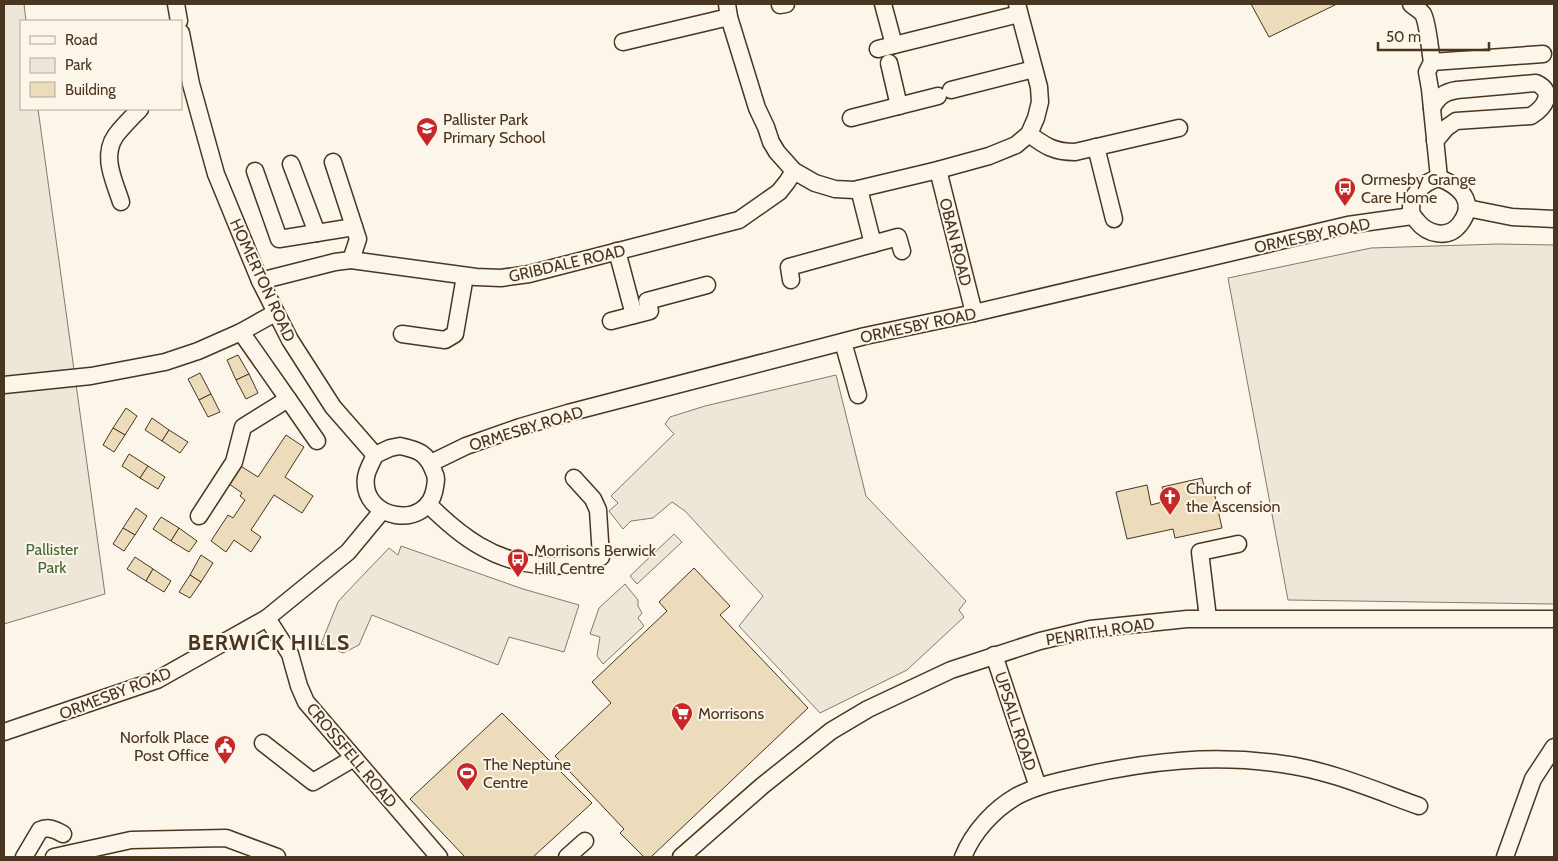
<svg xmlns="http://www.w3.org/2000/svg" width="1558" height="861" font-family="Cabin,sans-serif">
  <rect width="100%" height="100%" fill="#fbf6e9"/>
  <g fill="#ede6d9" stroke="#887966">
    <path d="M4,4H24L26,21H21V109H38L105,594L4,624Z"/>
    <path d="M1498,244L1554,245V604L1288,600L1228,278L1371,248Z"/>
  </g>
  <g fill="#ede7d9" stroke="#887966">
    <path d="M836,375L866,496L966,601L959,610L964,617L907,670L820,713L739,626L763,596L685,511L672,502L653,518L631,521L623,529L609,511L618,503L611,496L674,434L665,424L670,417L705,406Z"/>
    <path d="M674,534L682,542L637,584L630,576Z"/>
    <path d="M401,546L523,589L579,605L564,652L509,637L498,665L372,615L359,645L343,653L321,644L338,602L345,594L389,548L398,555Z"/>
    <path d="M625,584L638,600V606L642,613L638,618L644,626L603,664L597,656L600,637L590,634L599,608Z"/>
  </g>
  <g fill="#ecdcbc" stroke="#4a3520">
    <path d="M1251,4H1337L1269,37Z"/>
    <path d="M238,355L249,374L236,380L227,360Z"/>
    <path d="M200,373L211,394L199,400L188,379Z"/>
    <path d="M249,374L258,393L246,399L236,380Z"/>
    <path d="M211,394L220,412L208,417L199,400Z"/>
    <path d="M126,408L137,416L125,435L113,428Z"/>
    <path d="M152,418L169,430L162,441L145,430Z"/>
    <path d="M113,428L125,435L114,452L103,445Z"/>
    <path d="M169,430L188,442L180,453L162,441Z"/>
    <path d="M286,435L304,447L285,477L313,496L302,513L274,495L251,530L261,537L251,552L234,540L226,552L211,541L228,515L233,518L245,500L240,496L242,493L225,481L236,463L258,477Z"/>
    <path d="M129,454L148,466L140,478L122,466Z"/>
    <path d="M148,466L165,477L158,489L140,478Z"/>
    <path d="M1202,478L1206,494L1214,492L1222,528L1175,538L1173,529L1127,539L1116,492L1147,485L1151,505L1166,501L1162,487Z"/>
    <path d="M136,508L147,516L135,535L123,528Z"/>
    <path d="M161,517L179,528L171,541L153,529Z"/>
    <path d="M123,528L135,535L124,551L113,544Z"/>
    <path d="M179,528L197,541L189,552L171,541Z"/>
    <path d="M201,555L213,563L201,582L190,575Z"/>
    <path d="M135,557L153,569L146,581L127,569Z"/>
    <path d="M694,568L730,606L720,615L808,708L651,857H644L620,833L624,829L555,756L611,703L592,682L667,611L659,602Z"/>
    <path d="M153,569L171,581L164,592L146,581Z"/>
    <path d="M190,575L201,582L190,598L179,592Z"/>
    <path d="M502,713L592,803L533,857H465L410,799Z"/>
  </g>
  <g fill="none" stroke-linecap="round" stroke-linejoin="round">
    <g stroke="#4a3520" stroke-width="19">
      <g id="minor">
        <path d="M176,4L179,21"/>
        <path d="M727,4L729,17L757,108L766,127L771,142L777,152L794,171L815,183L835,189L854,190L938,170L989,156L1016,145L1029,134L1036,118L1040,102L1039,87L1017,4"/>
        <path d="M883,4L894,45"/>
        <path d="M1411,4C1415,8 1420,10 1423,14C1428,23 1430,51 1432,62"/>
        <path d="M780,5L786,4"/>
        <path d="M181,33L191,84L216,174L260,281L290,340L333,407L375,455"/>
        <path d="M623,42L729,17"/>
        <path d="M878,49L1019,14"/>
        <path d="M889,63L899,106"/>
        <path d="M951,90L1034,69"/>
        <path d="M1432,108C1438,97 1444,92 1457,90L1536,83C1556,92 1544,108 1531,116L1456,121L1446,128L1435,141"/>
        <path d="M851,118L938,96"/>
        <path d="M1029,134C1045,146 1054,152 1075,152L1179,128"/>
        <path d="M1096,147L1114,219"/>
        <path d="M333,162L358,239L351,260"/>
        <path d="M291,164L317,233"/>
        <path d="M938,170L974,313"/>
        <path d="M255,171L279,239L354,227"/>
        <path d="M1439,178L1430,89L1427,72L1432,62L1543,54"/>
        <path d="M1439,178C1460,186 1477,202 1460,224C1448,240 1427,234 1417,221C1416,220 1413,216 1412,215C1407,197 1423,182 1439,178Z"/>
        <path d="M859,189L873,244"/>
        <path d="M121,202C114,180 101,156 116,135C123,126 132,117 140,109"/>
        <path d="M1467,208L1512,217L1554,219"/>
        <path d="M617,251L634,315"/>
        <path d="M791,280L789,267L898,237L902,251"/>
        <path d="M260,281L335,262L351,260L476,277L501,278L529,274L739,220L779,192L787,182L794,171"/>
        <path d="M611,321L650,311L647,301L707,285"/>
        <path d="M402,334L445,340L455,334L465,276"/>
        <path d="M843,342L858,395"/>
        <path d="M4,385L91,376L165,362L198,351L241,332L275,313"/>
        <path d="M288,399L317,441"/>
        <path d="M400,446C419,450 427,453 434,472C437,478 436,481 435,487C429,532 360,520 366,477C367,470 372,462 375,455L390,448Z"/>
        <path d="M431,463L466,446L520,427L568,413L865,336L974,313L1348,225L1412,216"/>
        <path d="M428,504C460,536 494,562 541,565C548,566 556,566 564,565C576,563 589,560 601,557L598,510L593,499L574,478"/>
        <path d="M199,516L234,462L243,427L288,399L241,332"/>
        <path d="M267,618L290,654L299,686L306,702L439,857"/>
        <path d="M1208,618L1200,552L1238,544"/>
        <path d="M994,655L1038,787"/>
        <path d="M4,732L157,680L267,618L348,552L382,511"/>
        <path d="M263,743L313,782L354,758"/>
        <path d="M24,857L40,830C48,826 56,830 63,834"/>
        <path d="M54,857L131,840L226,838L277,857"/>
        <path d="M567,857L585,841"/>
        <path d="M681,857L762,786L831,731L868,709L951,670L1040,641L1090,629L1187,619H1554"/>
        <path d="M963,857C973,832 994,809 1017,796C1038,785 1060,781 1082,776C1150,761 1213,754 1282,764C1329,770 1374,790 1419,806"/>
        <path d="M1505,857L1533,779L1554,747"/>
      </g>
    </g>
    <use href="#minor" stroke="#fbf6e9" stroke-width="16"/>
  </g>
  <defs>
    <g id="school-pin" transform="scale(1.125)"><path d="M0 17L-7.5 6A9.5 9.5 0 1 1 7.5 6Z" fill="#c62828" stroke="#fbf6e9"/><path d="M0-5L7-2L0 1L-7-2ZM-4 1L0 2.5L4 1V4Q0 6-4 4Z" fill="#fff"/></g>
    <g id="bus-pin" transform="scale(1.125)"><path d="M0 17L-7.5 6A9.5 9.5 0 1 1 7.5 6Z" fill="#c62828" stroke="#fbf6e9"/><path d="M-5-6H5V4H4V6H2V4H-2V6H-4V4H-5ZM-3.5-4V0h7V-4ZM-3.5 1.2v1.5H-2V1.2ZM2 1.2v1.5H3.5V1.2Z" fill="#fff"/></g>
    <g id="church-pin" transform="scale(1.125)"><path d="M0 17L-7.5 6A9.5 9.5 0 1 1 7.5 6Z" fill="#c62828" stroke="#fbf6e9"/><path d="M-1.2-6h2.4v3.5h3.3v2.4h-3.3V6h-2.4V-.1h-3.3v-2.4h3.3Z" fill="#fff"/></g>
    <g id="supermarket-pin" transform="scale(1.125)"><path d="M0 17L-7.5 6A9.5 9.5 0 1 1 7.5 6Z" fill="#c62828" stroke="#fbf6e9"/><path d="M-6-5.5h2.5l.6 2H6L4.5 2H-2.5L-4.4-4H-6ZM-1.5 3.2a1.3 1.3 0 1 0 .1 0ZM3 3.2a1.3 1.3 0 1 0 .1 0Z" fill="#fff"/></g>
    <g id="civic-pin" transform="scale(1.125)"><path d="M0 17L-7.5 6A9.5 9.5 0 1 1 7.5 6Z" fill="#c62828" stroke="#fbf6e9"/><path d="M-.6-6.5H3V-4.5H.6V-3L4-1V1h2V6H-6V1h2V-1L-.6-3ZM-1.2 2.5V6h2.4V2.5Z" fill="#fff"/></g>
    <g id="stadium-pin" transform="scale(1.125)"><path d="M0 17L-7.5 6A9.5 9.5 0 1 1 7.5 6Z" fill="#c62828" stroke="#fbf6e9"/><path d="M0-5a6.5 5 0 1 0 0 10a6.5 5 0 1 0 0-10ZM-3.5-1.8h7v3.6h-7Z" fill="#fff"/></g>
  </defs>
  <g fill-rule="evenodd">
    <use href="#school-pin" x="427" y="128"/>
    <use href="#bus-pin" x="1345" y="188"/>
    <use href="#church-pin" x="1170" y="497"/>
    <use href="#bus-pin" x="518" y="559"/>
    <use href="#supermarket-pin" x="682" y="713"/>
    <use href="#civic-pin" x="225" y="746"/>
    <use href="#stadium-pin" x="467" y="773"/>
  </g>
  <g text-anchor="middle" stroke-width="4" stroke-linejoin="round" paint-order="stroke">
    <g font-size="16" fill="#4a3520" stroke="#fbf6e9" text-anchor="start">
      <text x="443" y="125">Pallister Park<tspan x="443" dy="18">Primary School</tspan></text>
      <text x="1361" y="185">Ormesby Grange<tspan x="1361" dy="18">Care Home</tspan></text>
      <text x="1186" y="494">Church of<tspan x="1186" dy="18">the Ascension</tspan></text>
      <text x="534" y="556">Morrisons Berwick<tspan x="534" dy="18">Hill Centre</tspan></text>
      <text x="698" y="719">Morrisons</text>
      <text x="209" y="743" text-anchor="end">Norfolk Place<tspan x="209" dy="18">Post Office</tspan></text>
      <text x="483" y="770">The Neptune<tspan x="483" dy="18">Centre</tspan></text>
    </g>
    <g font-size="16" fill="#4a3520" stroke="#fbf6e9">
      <text transform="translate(1312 235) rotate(-12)" y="6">ORMESBY ROAD</text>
      <text transform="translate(956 242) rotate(76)" y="6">OBAN ROAD</text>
      <text transform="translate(567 263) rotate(-13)" y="6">GRIBDALE ROAD</text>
      <text transform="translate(263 280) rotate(65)" y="6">HOMERTON ROAD</text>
      <text transform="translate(918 325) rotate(-12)" y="6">ORMESBY ROAD</text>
      <text transform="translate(526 428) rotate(-17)" y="6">ORMESBY ROAD</text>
      <text transform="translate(1100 631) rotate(-9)" y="6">PENRITH ROAD</text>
      <text transform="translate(115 693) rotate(-21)" y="6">ORMESBY ROAD</text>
      <text transform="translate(1016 721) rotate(72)" y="6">UPSALL ROAD</text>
      <text transform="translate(352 755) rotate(50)" y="6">CROSSFELL ROAD</text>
    </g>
    <g font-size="16" fill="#436837" stroke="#fbf6e9">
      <text x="52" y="555">Pallister<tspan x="52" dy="18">Park</tspan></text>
    </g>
    <g font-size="21" font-weight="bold" letter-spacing="1" fill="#4a3520" stroke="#fbf6e9">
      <text x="269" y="650">BERWICK HILLS</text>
    </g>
  </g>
  <rect width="1558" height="861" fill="none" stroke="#4a3520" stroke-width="10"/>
  <rect x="20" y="20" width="162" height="90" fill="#fbf6e9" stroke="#b4a999"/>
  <rect x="30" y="36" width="25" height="8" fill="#fbf6e9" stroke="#b4a999"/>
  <text x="65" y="45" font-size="15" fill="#4a3520">Road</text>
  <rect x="30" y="58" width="25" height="15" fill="#ede6d9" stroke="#b4a999"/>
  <text x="65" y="70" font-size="15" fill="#4a3520">Park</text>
  <rect x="30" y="82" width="25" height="15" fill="#ecdcbc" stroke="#b4a999"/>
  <text x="65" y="95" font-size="15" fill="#4a3520">Building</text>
  <path d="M1378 42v8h111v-8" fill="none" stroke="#4a3520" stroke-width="2.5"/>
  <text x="1386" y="42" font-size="15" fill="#4a3520" stroke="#fbf6e9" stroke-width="4" paint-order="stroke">50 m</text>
</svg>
